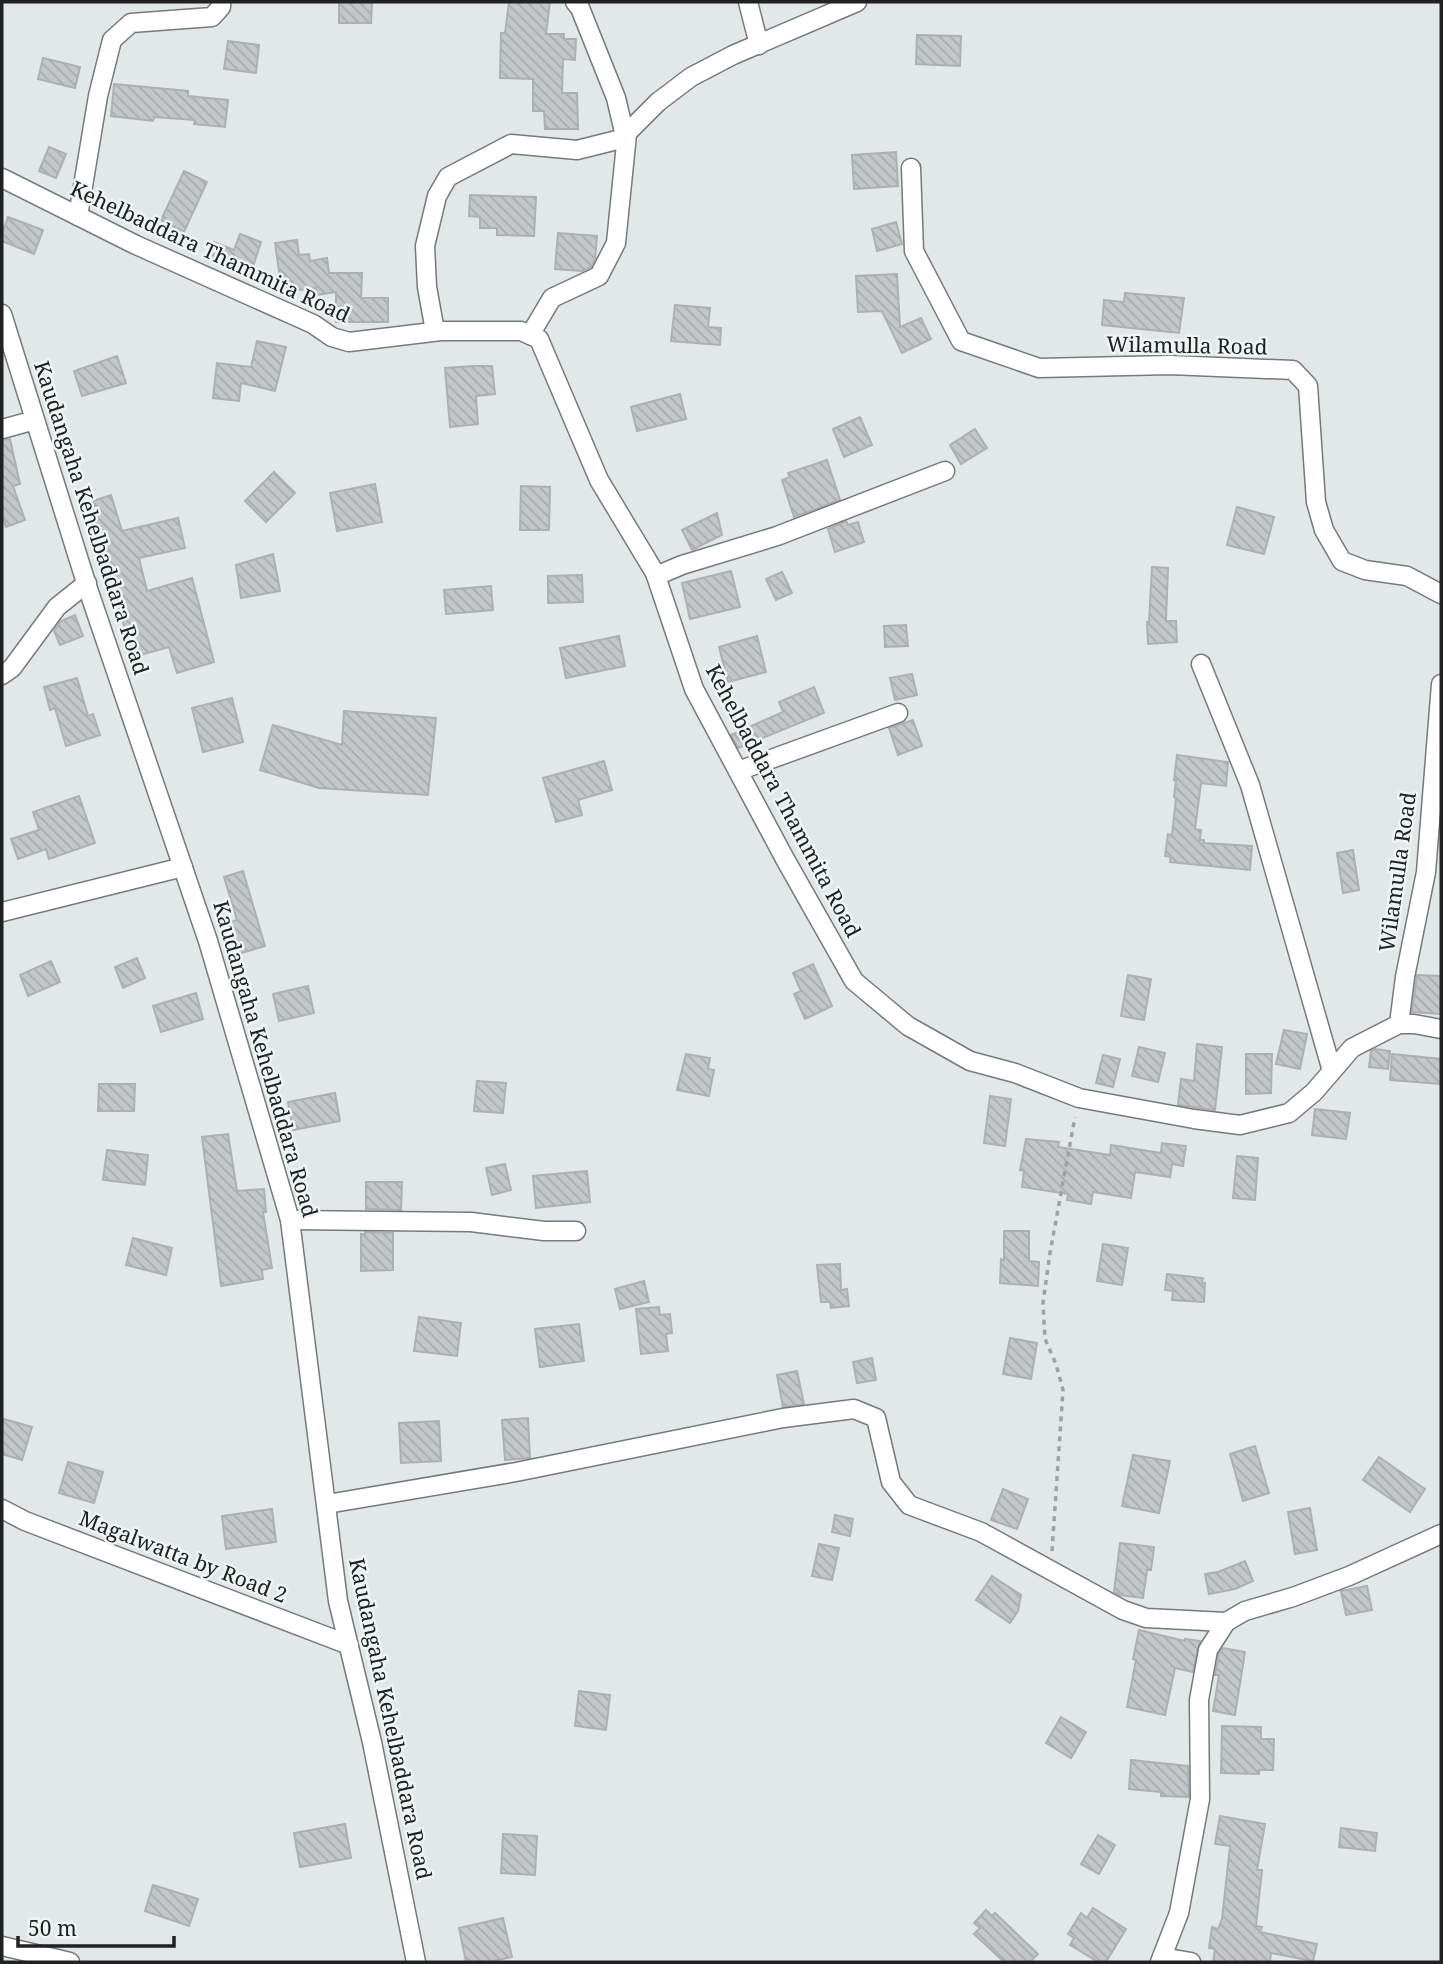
<svg xmlns="http://www.w3.org/2000/svg" width="1443" height="1964" font-family="'Noto Serif',serif">
  <defs>
    <pattern id="building-back-hatch" width="6" height="6" patternUnits="userSpaceOnUse" patternTransform="scale(1.75)"><rect width="6" height="6" fill="#c3c7c9"/><path d="M-1 5l2 2M0 0l6 6M5-1l2 2" fill="none" stroke="#a7abac"/></pattern>
  </defs>
  <rect width="100%" height="100%" fill="#e2e7e7"/>
  <g fill="url(#building-back-hatch)" stroke="#acb0b2" stroke-width="2">
    <path d="M339,2H372L371,23H339Z"/>
    <path d="M509,2H550L546,34H564V39H576L575,60L563,59L562,93H577L578,129H545L544,111H533V79L500,78L501,33H505Z"/>
    <path d="M917,35L961,36L960,66L916,64Z"/>
    <path d="M228,41L259,45L256,73L224,69Z"/>
    <path d="M43,58L80,67L75,88L38,79Z"/>
    <path d="M114,84L188,91V96L228,100L225,127L194,124L195,120L154,117L153,121L111,116Z"/>
    <path d="M49,147L66,154L56,178L39,171Z"/>
    <path d="M896,152L898,186L854,189L852,155Z"/>
    <path d="M184,171L207,182L184,232L161,220Z"/>
    <path d="M470,195L536,197L534,236L497,235V228H480V217L469,216Z"/>
    <path d="M8,217L43,230L34,254L2,241V234Z"/>
    <path d="M896,222L902,244L877,251L872,229Z"/>
    <path d="M558,233L597,236L595,259L591,267L582,271L555,269Z"/>
    <path d="M240,234L261,242L250,276L207,260L214,242L234,250Z"/>
    <path d="M297,240L299,255L309,254L310,261L327,258L329,273H362L361,298H388V322H336V292L317,295L316,288L282,292L275,243Z"/>
    <path d="M897,274L900,327L921,318L931,339L902,353L882,311L858,312L856,276Z"/>
    <path d="M1125,293L1184,298L1179,333L1102,325L1104,300L1124,302Z"/>
    <path d="M675,305L710,308L708,327L721,328L720,345L671,341Z"/>
    <path d="M257,341L286,347L275,391L241,383L239,401L213,398L217,363L251,367Z"/>
    <path d="M117,356L126,383L82,396L74,371Z"/>
    <path d="M474,366H492L495,394L476,396L478,424L450,427L445,368Z"/>
    <path d="M680,394L686,419L637,431L631,407Z"/>
    <path d="M860,417L872,445L844,457L833,429Z"/>
    <path d="M975,429L987,448L961,464L950,445Z"/>
    <path d="M10,439L20,484L13,486L25,520L6,527L2,515V440Z"/>
    <path d="M827,460L840,500L794,517L782,480L790,477L788,473Z"/>
    <path d="M274,472L295,493L266,522L245,501Z"/>
    <path d="M375,484L382,522L337,531L330,493Z"/>
    <path d="M521,486L550,487L549,530H520Z"/>
    <path d="M111,495L122,531L178,518L185,548L139,558L147,591L192,578L214,662L177,673L169,647L133,657L111,581L106,561L109,560L90,502Z"/>
    <path d="M1237,507L1274,517L1264,554L1227,545Z"/>
    <path d="M717,513L722,535L692,550L682,530Z"/>
    <path d="M846,521L848,525L858,522L864,542L835,552L828,529Z"/>
    <path d="M273,554L280,591L241,598L236,565Z"/>
    <path d="M1152,567L1168,568L1166,621H1176L1177,642L1148,644L1147,622H1149Z"/>
    <path d="M731,571L740,607L690,619L682,583Z"/>
    <path d="M782,572L792,593L776,600L766,579Z"/>
    <path d="M582,575L583,602L548,603V576Z"/>
    <path d="M491,586L493,610L446,614L444,590Z"/>
    <path d="M75,615L83,636L60,645L54,631L61,621Z"/>
    <path d="M906,625L908,646L885,647L884,626Z"/>
    <path d="M619,636L625,666L566,678L560,648Z"/>
    <path d="M757,636L766,672L728,682L719,647Z"/>
    <path d="M912,674L917,695L895,700L890,678Z"/>
    <path d="M77,678L88,716L93,714L100,735L66,746L55,708L50,710L44,687Z"/>
    <path d="M814,687L824,713L738,748L731,735L783,712L779,702Z"/>
    <path d="M232,698L243,742L203,752L192,708Z"/>
    <path d="M344,711L436,718L428,795L319,788L260,770L273,725L342,745Z"/>
    <path d="M913,720L922,746L898,755L889,728Z"/>
    <path d="M1177,755L1228,762L1226,786L1201,783L1195,829L1201,830L1200,840H1204V843L1252,846L1250,870L1170,862L1171,857L1165,856L1168,834L1172,835L1176,798L1174,797L1176,780H1174Z"/>
    <path d="M604,761L612,790L578,800L582,815L556,822L543,778Z"/>
    <path d="M79,796L95,843L49,859L46,849L18,859L11,839L39,830L33,812Z"/>
    <path d="M1353,850L1359,890L1343,893L1337,853Z"/>
    <path d="M243,871L265,946L238,954L228,923L237,920L224,877Z"/>
    <path d="M137,958L145,978L123,988L115,967Z"/>
    <path d="M51,961L60,982L28,996L20,975Z"/>
    <path d="M813,964L832,1006L805,1019L794,994L801,991L793,973Z"/>
    <path d="M1128,975L1151,979L1144,1020L1121,1016Z"/>
    <path d="M1417,975L1441,976V1014L1412,1012Z"/>
    <path d="M308,986L314,1013L279,1021L273,994Z"/>
    <path d="M196,993L203,1019L161,1032L153,1006Z"/>
    <path d="M1284,1030L1307,1034L1300,1069L1276,1064Z"/>
    <path d="M1197,1044L1222,1047L1215,1110L1178,1105L1181,1079L1194,1081Z"/>
    <path d="M1139,1047L1165,1053L1158,1082L1132,1076Z"/>
    <path d="M1375,1049L1390,1051L1388,1069L1369,1067L1371,1051Z"/>
    <path d="M686,1054L710,1058L708,1069L714,1070L709,1096L677,1090Z"/>
    <path d="M1246,1054H1272L1271,1093L1246,1094Z"/>
    <path d="M1392,1054L1441,1059V1084L1390,1080Z"/>
    <path d="M1103,1055L1120,1059L1113,1087L1096,1083Z"/>
    <path d="M477,1081L506,1083L503,1113L474,1111Z"/>
    <path d="M99,1084H135L134,1111H98Z"/>
    <path d="M335,1093L340,1121L293,1130L288,1102Z"/>
    <path d="M990,1096L1011,1099L1005,1146L984,1143Z"/>
    <path d="M1315,1109L1350,1113L1346,1139L1312,1135Z"/>
    <path d="M228,1134L237,1191L264,1189L266,1212H263L272,1268L262,1270L263,1279L221,1286L202,1137Z"/>
    <path d="M1026,1139L1059,1142L1058,1147L1110,1155L1111,1145L1161,1153L1162,1143L1186,1146L1183,1166L1172,1164L1170,1177L1135,1172L1131,1198L1093,1192L1091,1204L1067,1200L1068,1194L1022,1187L1024,1171L1020,1170Z"/>
    <path d="M107,1150L148,1155L145,1185L103,1180Z"/>
    <path d="M1237,1156L1258,1158L1255,1200L1233,1198Z"/>
    <path d="M505,1164L511,1190L492,1195L486,1168Z"/>
    <path d="M587,1171L590,1202L536,1208L533,1176Z"/>
    <path d="M366,1182H402L401,1210L366,1209Z"/>
    <path d="M1004,1231H1029V1261L1039,1262L1038,1286L1000,1283L1001,1259L1004,1260Z"/>
    <path d="M365,1232L393,1233V1270L361,1271V1234H365Z"/>
    <path d="M133,1238L172,1248L166,1275L126,1265Z"/>
    <path d="M1103,1244L1128,1248L1122,1285L1097,1281Z"/>
    <path d="M840,1264L841,1290L847,1289L849,1306L831,1308L830,1302H821L817,1265Z"/>
    <path d="M1167,1274L1203,1278L1202,1283H1205L1204,1302L1172,1300L1173,1291L1165,1290Z"/>
    <path d="M644,1281L649,1302L620,1309L615,1289Z"/>
    <path d="M659,1307L660,1315L670,1314L672,1333L666,1334L668,1351L641,1354L636,1309Z"/>
    <path d="M419,1317L461,1323L457,1356L414,1351Z"/>
    <path d="M579,1324L584,1361L540,1367L535,1329Z"/>
    <path d="M1010,1338L1037,1343L1031,1379L1003,1374Z"/>
    <path d="M872,1358L876,1380L857,1383L853,1362Z"/>
    <path d="M797,1371L804,1404L783,1407L777,1375Z"/>
    <path d="M528,1418L530,1458L505,1460L502,1420Z"/>
    <path d="M4,1419L32,1427L22,1460L2,1454V1428Z"/>
    <path d="M439,1421L441,1461L401,1463L399,1423Z"/>
    <path d="M1255,1446L1269,1493L1243,1501L1230,1454Z"/>
    <path d="M1133,1455L1170,1461L1159,1513L1122,1506Z"/>
    <path d="M1379,1457L1425,1489L1410,1512L1363,1480Z"/>
    <path d="M68,1462L103,1472L94,1503L59,1493Z"/>
    <path d="M1003,1489L1028,1499L1017,1529L991,1520Z"/>
    <path d="M1310,1508L1317,1550L1295,1554L1288,1512Z"/>
    <path d="M272,1509L276,1542L226,1549L222,1516Z"/>
    <path d="M835,1515L853,1519L850,1536L832,1532Z"/>
    <path d="M1120,1543L1154,1547L1151,1570H1147L1143,1598L1119,1595L1114,1592Z"/>
    <path d="M819,1544L839,1548L832,1580L812,1576Z"/>
    <path d="M1245,1561L1253,1581L1235,1589L1209,1594L1205,1574L1218,1572Z"/>
    <path d="M992,1576L1021,1595L1018,1611L1010,1623L976,1600Z"/>
    <path d="M1367,1586L1372,1610L1346,1615L1341,1591Z"/>
    <path d="M1139,1630L1185,1641V1639L1200,1641L1193,1672L1175,1668L1165,1715L1127,1707L1136,1660L1133,1659Z"/>
    <path d="M1223,1648L1245,1652L1235,1715L1213,1711L1219,1675H1215L1219,1654Z"/>
    <path d="M579,1691L610,1695L606,1730L575,1726Z"/>
    <path d="M1061,1717L1086,1732L1071,1758L1046,1743Z"/>
    <path d="M1222,1726L1261,1727V1739H1274L1273,1770H1259V1774L1221,1773Z"/>
    <path d="M1131,1760L1188,1766L1189,1797L1161,1796V1792L1129,1789Z"/>
    <path d="M1220,1816L1265,1824L1257,1870H1262L1256,1926L1262,1927L1260,1932L1317,1944L1313,1961L1271,1953L1270,1962H1213L1215,1949L1209,1948L1212,1927L1218,1929L1222,1919L1230,1846L1215,1844Z"/>
    <path d="M345,1824L351,1858L300,1867L294,1833Z"/>
    <path d="M1341,1828L1377,1833L1375,1851L1339,1847Z"/>
    <path d="M503,1834L537,1836L535,1875L501,1873Z"/>
    <path d="M1098,1835L1115,1845L1099,1874L1081,1864Z"/>
    <path d="M153,1885L198,1899L189,1926L145,1911Z"/>
    <path d="M1093,1908L1126,1929L1106,1962H1098L1070,1945L1074,1938L1068,1934L1081,1913L1087,1918Z"/>
    <path d="M986,1910L992,1916L995,1913L1038,1954L1030,1962H1004L974,1934L980,1928L974,1923Z"/>
    <path d="M503,1918L512,1957L488,1962H466L459,1928Z"/>
  </g>
  <g fill="none" stroke-linecap="round" stroke-linejoin="round">
    <g stroke="#757a7a" stroke-width="21">
      <g id="minor">
        <path d="M575,2L580,8L616,98L625,136"/>
        <path d="M748,2L759,45"/>
        <path d="M911,168L914,251L961,341L1039,368L1170,365L1293,370L1308,386L1316,502L1324,530L1342,561L1365,570L1407,576L1441,594"/>
        <path d="M2,178L136,245L313,324L332,337L349,342L441,331H521L539,339L599,480L655,573L694,689L785,859L854,981L908,1026L970,1061L1015,1073L1079,1098L1194,1119L1240,1125L1289,1113L1314,1092L1352,1048L1399,1024H1414L1441,1029"/>
        <path d="M78,216L98,96L112,40L131,23L212,17L221,7V2"/>
        <path d="M2,314L88,589L208,941L290,1220L338,1601L372,1742L416,1962"/>
        <path d="M435,331L427,287L425,246L437,196L448,177L511,144L577,150L621,139L658,102L691,77L733,55L857,2"/>
        <path d="M530,335L552,298L599,276L616,243L627,134"/>
        <path d="M2,429L35,420"/>
        <path d="M656,576L682,565L777,536L945,471"/>
        <path d="M1201,664L1250,785L1332,1071"/>
        <path d="M2,675L12,668L57,607L87,583"/>
        <path d="M738,771L898,713"/>
        <path d="M2,912L183,867"/>
        <path d="M1399,1024L1405,977L1426,872L1441,684"/>
        <path d="M290,1220L471,1222L544,1231H576"/>
        <path d="M327,1504L516,1472L783,1418L854,1409L876,1418L891,1482L909,1505L981,1532L1123,1610L1146,1618L1226,1622"/>
        <path d="M2,1509L25,1521L349,1645"/>
        <path d="M2,1946L70,1962"/>
        <path d="M1162,1957L1191,1962"/>
        <path d="M1160,1962L1179,1913L1200,1799L1199,1700L1208,1650L1226,1622L1245,1611L1293,1597L1349,1576L1441,1534"/>
      </g>
    </g>
    <path stroke="#9fa2a2" stroke-width="3.5" stroke-dasharray="5 5" stroke-linecap="butt" d="M1052,1551L1063,1390L1056,1364L1045,1339L1043,1303L1050,1253L1075,1117"/>
    <use href="#minor" stroke="#fff" stroke-width="18"/>
  </g>
  <g text-anchor="middle" stroke-width="5" stroke-linejoin="round" paint-order="stroke">
    <g font-size="21" fill="#202121" stroke="#eff4f4">
      <text transform="translate(210 252) rotate(25)" y="7">Kehelbaddara Thammita Road</text>
      <text transform="translate(1187 346) rotate(1)" y="7">Wilamulla Road</text>
      <text transform="translate(91 518) rotate(72)" y="7">Kaudangaha Kehelbaddara Road</text>
      <text transform="translate(783 801) rotate(62)" y="7">Kehelbaddara Thammita Road</text>
      <text transform="translate(1398 872) rotate(-82)" y="7">Wilamulla Road</text>
      <text transform="translate(265 1059) rotate(74)" y="7">Kaudangaha Kehelbaddara Road</text>
      <text transform="translate(183 1557) rotate(21)" y="7">Magalwatta by Road 2</text>
      <text transform="translate(390 1719) rotate(78)" y="7">Kaudangaha Kehelbaddara Road</text>
    </g>
  </g>
  <rect width="1443" height="1964" fill="none" stroke="#202121" stroke-width="7"/>
  <path d="M18 1936v10h156v-10" fill="none" stroke="#202121" stroke-width="3.5"/>
  <text x="28" y="1936" font-size="21" fill="#202121" stroke="#eff4f4" stroke-width="5" paint-order="stroke">50 m</text>
</svg>
